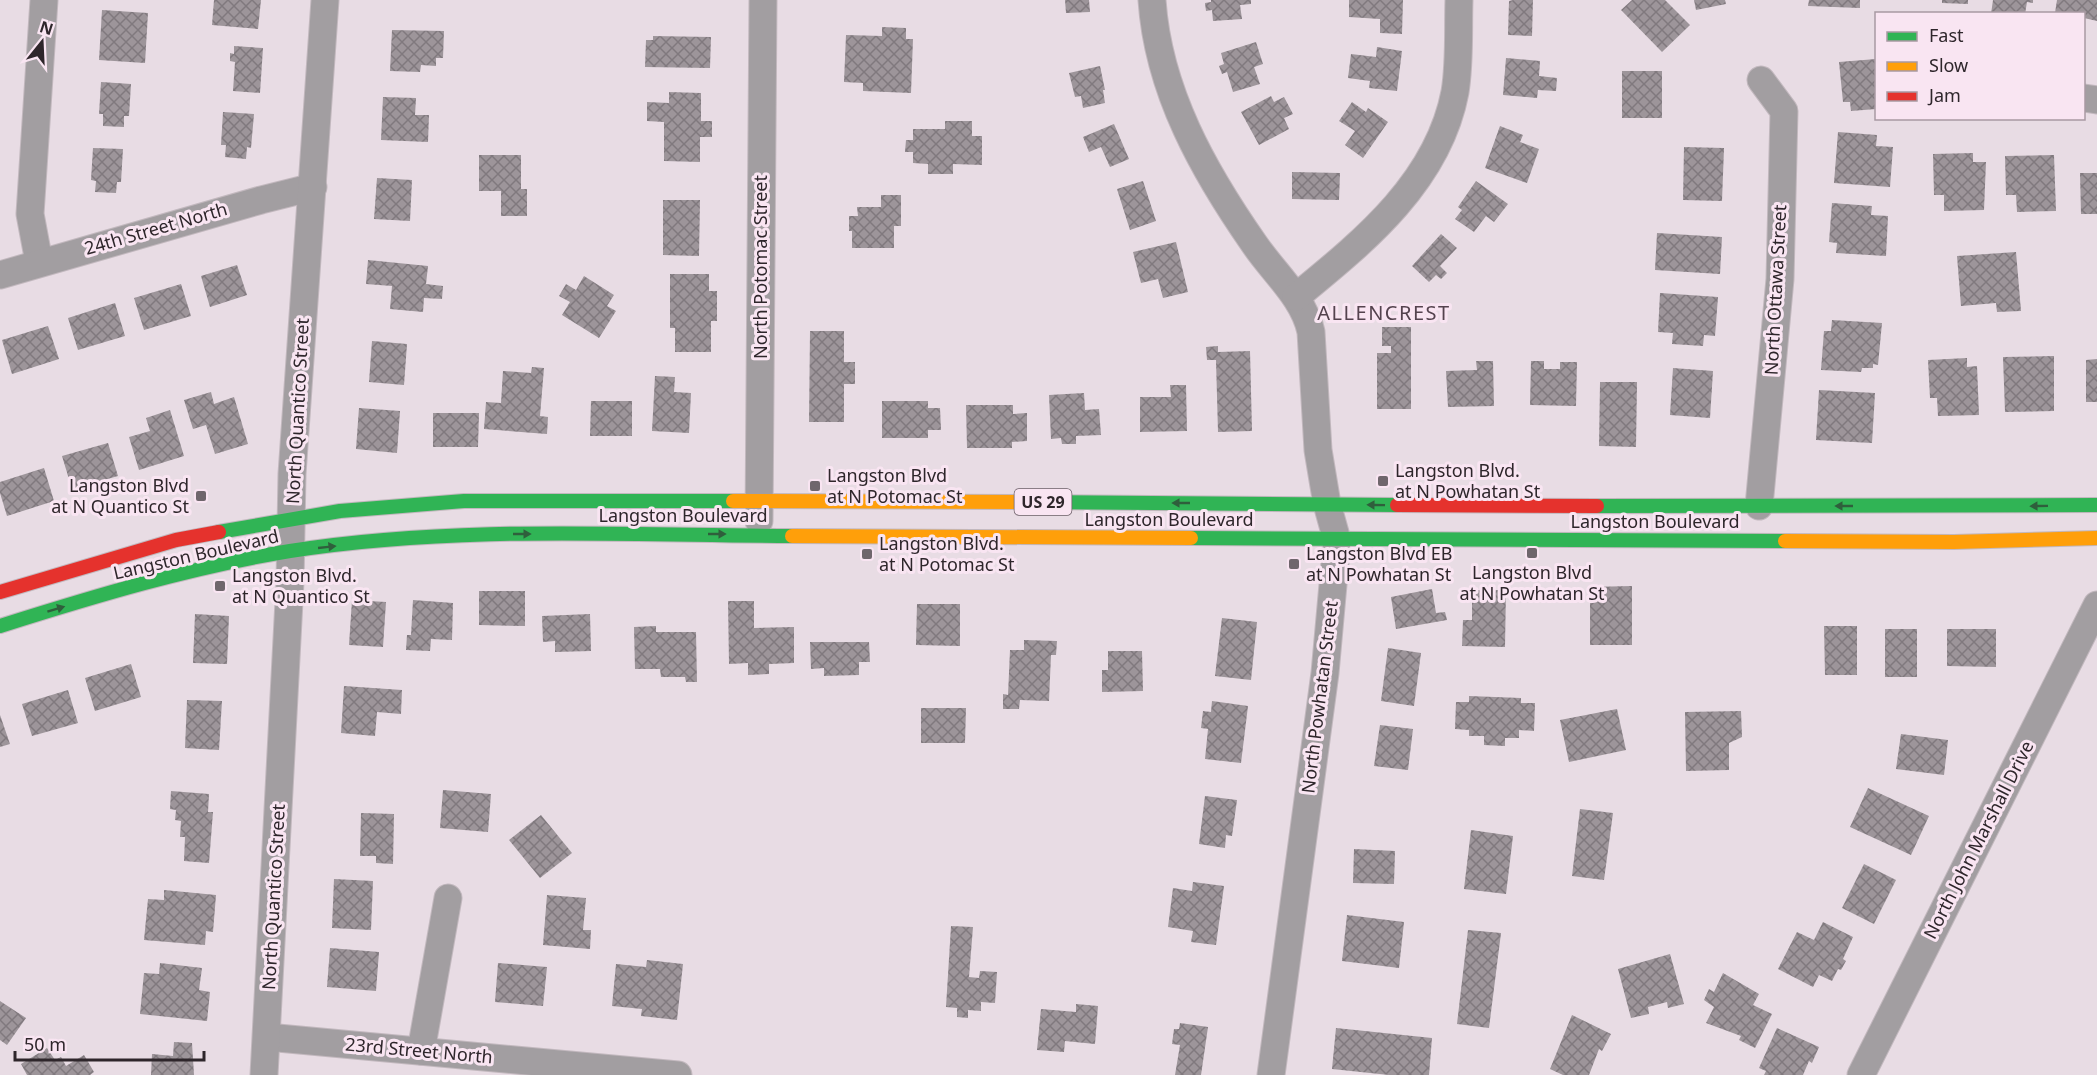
<svg xmlns="http://www.w3.org/2000/svg" width="2097" height="1075" font-family="'Noto Sans',sans-serif">
  <defs>
    <pattern id="building-cross-hatch" width="8" height="8" patternUnits="userSpaceOnUse" patternTransform="scale(1.5)"><rect width="8" height="8" fill="#9d959a"/><path d="M0 0l8 8M0 8l8-8" fill="none" stroke="#80797e"/></pattern>
  </defs>
  <rect width="100%" height="100%" fill="#e8dce4"/>
  <g fill="url(#building-cross-hatch)">
    <path d="M214,0H261L258,29L212,25Z"/>
    <path d="M1065,0H1089L1090,12L1066,13Z"/>
    <path d="M1211,0H1251V4L1240,5L1242,19L1213,21L1212,10L1206,11L1205,3L1211,2Z"/>
    <path d="M1349,0H1403L1402,34L1380,33V19L1349,17Z"/>
    <path d="M1513,0H1533L1532,36L1508,35L1509,1Z"/>
    <path d="M1632,0H1665L1690,25L1662,52L1621,10Z"/>
    <path d="M1694,0H1725L1726,4L1696,10Z"/>
    <path d="M1809,0H1860V8L1808,6Z"/>
    <path d="M1942,0H1968V4L1942,3Z"/>
    <path d="M1993,0H2033V3L2027,2L2025,14H1991Z"/>
    <path d="M2057,0H2097V21L2084,18V14L2055,13Z"/>
    <path d="M102,10L148,13L145,63L99,60Z"/>
    <path d="M882,27L906,28V39H913L911,93L863,91V83L844,82L846,35L882,36Z"/>
    <path d="M392,30L444,31L443,58H436V66L421,65L420,72L390,71Z"/>
    <path d="M653,36L711,37L710,68L645,67L646,40H653Z"/>
    <path d="M1256,42L1263,64L1254,67L1260,84L1233,92L1227,72L1222,74L1219,66L1224,64L1221,53Z"/>
    <path d="M234,46L263,48L260,93L233,91L235,62L230,61V53L234,54Z"/>
    <path d="M1377,47L1402,51L1397,91L1369,88L1370,81L1348,78L1351,54L1376,57Z"/>
    <path d="M1506,58L1540,61L1539,76L1557,78L1556,91L1538,90L1537,98L1503,95Z"/>
    <path d="M1876,59V109L1851,111L1850,102H1843L1839,62Z"/>
    <path d="M1100,66L1105,90H1103L1105,103L1083,108L1081,96L1075,97L1069,73Z"/>
    <rect x="1622" y="71" width="40" height="47"/>
    <path d="M101,82L131,84L129,116H124V127L103,126V114H99Z"/>
    <path d="M669,92L701,93V121H712V137H700V162L664,161V122L647,121V102L669,103Z"/>
    <path d="M1271,96L1274,102L1284,97L1293,114L1284,118L1289,129L1259,145L1241,112Z"/>
    <path d="M383,97L416,98L415,115H429L428,142L381,140Z"/>
    <path d="M1352,102L1366,112L1368,108L1388,122L1363,158L1345,145L1355,131L1339,121Z"/>
    <path d="M223,112L254,114L251,148L247,147L246,159L225,157L226,145H221Z"/>
    <path d="M945,121H972V136H982V165L953,164V174H928V164L913,163V152H905L906,140H913V129H945Z"/>
    <path d="M1114,124L1129,159L1110,167L1101,147L1089,152L1083,137Z"/>
    <path d="M1500,126L1523,135L1520,142L1539,149L1527,183L1485,168Z"/>
    <path d="M1838,132L1877,135L1876,146L1893,147L1890,187L1834,183Z"/>
    <path d="M1684,147L1724,148L1722,201L1683,200Z"/>
    <path d="M93,148L123,149L121,182H117L116,193L95,192L96,181L91,180Z"/>
    <path d="M1973,153V162H1986L1984,210L1944,211V195H1934L1933,154Z"/>
    <path d="M479,155H521V189H527V216H501V191H479Z"/>
    <path d="M2054,155L2056,211L2017,212L2016,195H2006L2005,156Z"/>
    <path d="M1292,172L1340,173L1339,200L1292,199Z"/>
    <path d="M2080,173H2097V214H2081Z"/>
    <path d="M377,178L412,180L410,221L374,219Z"/>
    <path d="M1143,181L1156,221L1130,230L1117,189Z"/>
    <path d="M1476,181L1508,204L1494,222L1486,216L1474,232L1455,219L1462,210L1458,207Z"/>
    <path d="M881,195H901V226H894V248H852V231H849V216H858L857,207H881Z"/>
    <path d="M663,200H700L699,256L663,255Z"/>
    <path d="M1832,203L1872,206L1871,215L1888,216L1886,256L1836,253L1837,243L1829,242Z"/>
    <path d="M1657,233L1722,237L1720,274L1655,270Z"/>
    <path d="M1441,234L1457,248L1440,266L1447,273L1441,279L1436,275L1429,282L1412,266Z"/>
    <path d="M1176,242L1188,292L1163,298L1158,279L1141,283L1133,252Z"/>
    <path d="M2016,252L2021,311L1997,312L1996,303L1961,306L1957,256Z"/>
    <path d="M368,260L428,266L426,284L443,286L442,299L424,298L423,312L390,309L392,286L366,284Z"/>
    <path d="M237,265L247,295L210,307L201,276Z"/>
    <path d="M670,274H709V291H717V321H711V352H675V328H670Z"/>
    <path d="M584,276L614,295L607,306L616,311L599,338L562,315L570,302L559,296L566,284L576,290Z"/>
    <path d="M181,284L191,316L144,330L134,298Z"/>
    <path d="M1660,293L1718,297L1715,336L1704,335L1703,346L1672,344L1673,333L1658,332Z"/>
    <path d="M115,303L125,336L78,350L68,318Z"/>
    <path d="M1832,320L1882,323L1878,365L1873,364V368H1862L1861,372L1821,370L1824,331H1831Z"/>
    <path d="M48,326L59,359L12,374L2,340Z"/>
    <path d="M1382,327H1411V409H1377V353H1391V346H1382Z"/>
    <path d="M810,331H844V362H855V384H844V422H809Z"/>
    <path d="M372,341L407,344L404,385L369,382Z"/>
    <path d="M1218,346V352L1250,351L1252,431L1218,432L1216,360H1207L1206,347Z"/>
    <path d="M2054,356V411L2005,412L2003,357Z"/>
    <path d="M1967,358V367L1977,366L1979,415L1938,416L1937,398H1930L1928,360Z"/>
    <path d="M2097,359V402H2086V360Z"/>
    <path d="M1476,361H1493L1494,406L1448,407L1446,371L1477,370Z"/>
    <path d="M1531,361H1544V369H1560V362H1577L1576,406L1530,405Z"/>
    <path d="M532,367L544,368L540,416L548,417L547,434L484,429L486,402L501,403L503,371L531,373Z"/>
    <path d="M1673,368L1713,371L1710,418L1670,415Z"/>
    <path d="M655,376L675,377L674,392L691,393L689,433L652,431Z"/>
    <path d="M1600,382H1637L1636,447L1599,446Z"/>
    <path d="M1170,385H1186L1187,431L1140,432V397H1171Z"/>
    <path d="M1819,390L1875,393L1872,443L1816,440Z"/>
    <path d="M211,392L214,404L234,397L248,444L215,454L206,425L193,429L184,400Z"/>
    <path d="M1084,393L1085,410L1099,409L1101,435L1076,436V444H1062L1061,438L1051,439L1049,395Z"/>
    <path d="M591,401H632V436H590Z"/>
    <path d="M882,401H928V408H940L941,430H928V438H882Z"/>
    <path d="M966,405H1013V414L1027,413V441L1012,442V448H967Z"/>
    <path d="M359,408L400,411L397,453L356,449Z"/>
    <path d="M170,410L184,456L139,470L129,437L150,431L146,418Z"/>
    <path d="M433,413H479L478,447H433Z"/>
    <path d="M108,443L118,476L72,489L62,456Z"/>
    <path d="M44,468L54,501L7,516L0,493V482Z"/>
    <path d="M1632,586V645H1590V587Z"/>
    <path d="M1432,589L1436,613L1445,612L1447,620L1396,629L1391,597Z"/>
    <path d="M1472,590H1506L1505,647L1462,646L1463,620H1472Z"/>
    <path d="M479,591H525V626L479,625Z"/>
    <path d="M352,600L386,602L383,647L349,645Z"/>
    <path d="M413,600L453,603L452,640L431,639L430,651L406,650L407,635H411Z"/>
    <path d="M728,601H754V628L794,627V663L769,664V674L748,675V663L729,664Z"/>
    <path d="M917,604H960V646L916,645Z"/>
    <path d="M195,614L229,616L227,664L193,663Z"/>
    <path d="M590,614L591,651L555,652V641L543,642L542,616Z"/>
    <path d="M1222,618L1257,622L1251,680L1215,676Z"/>
    <path d="M656,626V632H696L697,682H686L685,677H661L660,669H635L634,627Z"/>
    <path d="M1824,626H1857V675H1825Z"/>
    <rect x="1885" y="629" width="32" height="48"/>
    <path d="M1947,629H1996V667L1947,666Z"/>
    <path d="M1024,640L1057,641L1056,655H1051L1049,701L1020,700L1019,709H1003V694L1008,695L1010,650H1024Z"/>
    <path d="M810,642H869L870,662H859V675L824,676V668L811,669Z"/>
    <path d="M1388,648L1421,653L1414,706L1381,701Z"/>
    <path d="M1108,651H1142L1143,691L1102,692V670H1108Z"/>
    <path d="M131,664L141,697L95,711L85,678Z"/>
    <path d="M344,686L402,690L401,714L377,712L375,736L341,733Z"/>
    <path d="M68,690L78,723L32,736L22,704Z"/>
    <path d="M1469,696L1521,698V703H1535L1534,731L1519,730V738H1505V746L1484,745V736H1469V730L1455,729L1456,702H1469Z"/>
    <path d="M187,700L222,701L219,750L185,748Z"/>
    <path d="M1212,701L1248,706L1241,763L1205,759L1208,729L1201,728L1203,711L1211,712Z"/>
    <path d="M921,708H966L965,743H921Z"/>
    <path d="M1617,709L1626,750L1569,762L1560,720Z"/>
    <path d="M1741,711L1742,737L1729,743V770L1686,771L1685,712Z"/>
    <path d="M0,715L10,744L0,747Z"/>
    <path d="M1380,725L1413,729L1408,770L1374,766Z"/>
    <path d="M1901,734L1948,740L1944,775L1896,769Z"/>
    <path d="M1868,788L1929,816L1911,855L1850,827Z"/>
    <path d="M443,790L491,794L488,832L440,828Z"/>
    <path d="M171,791L209,794L208,812H213L209,863L184,861L185,837H180L181,821L175,820L176,810L170,809Z"/>
    <path d="M1205,796L1237,800L1232,836L1226,835L1225,848L1199,844Z"/>
    <path d="M1580,809L1613,813L1604,880L1572,876Z"/>
    <path d="M361,813L394,814L393,864L376,863V856H360Z"/>
    <path d="M541,815L572,853L540,878L509,840Z"/>
    <path d="M1471,830L1513,836L1506,894L1464,889Z"/>
    <path d="M1354,849L1395,851L1394,884L1353,883Z"/>
    <path d="M1864,864L1896,880L1874,924L1842,908Z"/>
    <path d="M334,879L373,881L371,930L332,928Z"/>
    <path d="M1193,882L1224,886L1216,945L1191,942L1193,931L1168,927L1173,888L1192,891Z"/>
    <path d="M164,890L216,895L213,932L206,931L205,945L144,940L148,899L164,900Z"/>
    <path d="M547,895L586,898L583,930H591L590,949L543,945Z"/>
    <path d="M1347,915L1404,922L1399,968L1342,961Z"/>
    <path d="M1823,922L1853,937L1843,959L1846,961L1841,970L1838,969L1832,981L1819,975L1813,987L1778,969L1797,932L1814,940Z"/>
    <path d="M951,926L973,927L969,977L979,978L980,971L997,972L995,1003L981,1002V1011L968,1010V1018L957,1017V1008L946,1007Z"/>
    <path d="M1468,930L1501,933L1489,1028L1457,1024Z"/>
    <path d="M330,948L379,952L376,991L327,987Z"/>
    <path d="M1670,954L1684,1004L1668,1008L1667,1002L1648,1007L1649,1014L1631,1018L1618,969Z"/>
    <path d="M647,960L683,964L677,1020L641,1016L642,1009L612,1006L616,964L646,967Z"/>
    <path d="M160,963L202,968L199,990L210,992L207,1021L140,1014L144,973L159,974Z"/>
    <path d="M498,963L547,967L543,1006L495,1002Z"/>
    <path d="M1723,973L1759,994L1753,1005L1772,1014L1755,1048L1739,1040L1741,1036L1706,1023L1714,1007L1704,1000L1709,989L1714,992Z"/>
    <path d="M0,1001L26,1018L7,1045L0,1040Z"/>
    <path d="M1076,1004L1098,1006L1095,1044L1065,1041L1064,1052L1037,1050L1041,1009L1076,1012Z"/>
    <path d="M1572,1015L1611,1034L1602,1051L1599,1049L1589,1075H1563L1550,1069Z"/>
    <path d="M1180,1023L1208,1027L1201,1075H1175L1180,1045L1172,1044L1174,1029H1179Z"/>
    <path d="M1336,1028L1432,1038L1429,1075H1389L1332,1069Z"/>
    <path d="M1777,1028L1819,1047L1812,1063L1809,1061L1803,1075H1764L1766,1071L1759,1068Z"/>
    <path d="M174,1042L192,1043L194,1075H151L152,1054L173,1056Z"/>
    <path d="M47,1048L55,1060L61,1057L66,1066L84,1055L94,1072L90,1075H27L21,1064Z"/>
  </g>
  <g fill="none" stroke-linecap="round" stroke-linejoin="round">
    <g stroke="#c2b8be" stroke-width="29">
      <g id="street">
        <path d="M1152,0C1158,91 1204,172 1255,245C1274,273 1304,298 1311,332L1318,450L1327,504L1337,540L1325,673L1271,1075"/>
        <path d="M2084,98L2097,100"/>
        <path d="M39,262L30,214L44,0"/>
        <path d="M0,275L261,200L313,187"/>
        <path d="M1296,297C1363,242 1438,182 1455,92C1460,62 1458,30 1459,0"/>
        <path d="M1759,506L1780,279L1784,111L1761,80"/>
        <path d="M759,521L763,0"/>
        <path d="M267,1037L678,1075"/>
        <path d="M421,1051L448,898"/>
        <path d="M264,1075L290,582L292,474L325,0"/>
        <path d="M1861,1075L2097,605"/>
      </g>
    </g>
    <g stroke="#c2b8be" stroke-width="16">
      <g id="fast">
        <path d="M1034,502L1397,505"/>
        <path d="M1597,506L2097,505"/>
        <path d="M219,532L340,511L464,501H733"/>
        <path d="M1191,538L1785,541"/>
        <path d="M0,626C95,596 191,567 290,551C455,525 625,535 792,536"/>
      </g>
    </g>
    <g stroke="#c2b8be" stroke-width="16">
      <g id="slow">
        <path d="M733,501L1034,502"/>
        <path d="M792,536L1191,538"/>
        <path d="M1785,541L1954,542L2097,538"/>
      </g>
    </g>
    <g stroke="#c2b8be" stroke-width="16">
      <g id="jam">
        <path d="M1397,505L1597,506"/>
        <path d="M0,592L176,540L219,532"/>
      </g>
    </g>
    <use href="#street" stroke="#a29ea1" stroke-width="27"/>
    <use href="#fast" stroke="#30b455" stroke-width="14"/>
    <use href="#slow" stroke="#ff9f0a" stroke-width="14"/>
    <use href="#jam" stroke="#e5322d" stroke-width="14"/>
  </g>
  <defs><path id="oneway-solid" d="M-6-.8H1V-3.2L6.5 0L1 3.2V.8H-6Z" transform="scale(1.5)"/></defs>
  <g fill="#2f5f3c">
    <use href="#oneway-solid" transform="translate(1181 503) rotate(-180)"/>
    <use href="#oneway-solid" transform="translate(1376 505) rotate(-179)"/>
    <use href="#oneway-solid" transform="translate(1844 506) rotate(-180)"/>
    <use href="#oneway-solid" transform="translate(2039 506) rotate(179)"/>
    <use href="#oneway-solid" transform="translate(522 534)"/>
    <use href="#oneway-solid" transform="translate(717 534)"/>
    <use href="#oneway-solid" transform="translate(327 547) rotate(-6)"/>
    <use href="#oneway-solid" transform="translate(56 609) rotate(-17)"/>
  </g>
  <g fill="#6f666c" stroke="#f9e5f2" stroke-width="2">
    <rect x="1377" y="475" width="12" height="12" rx="3"/>
    <rect x="809" y="480" width="12" height="12" rx="3"/>
    <rect x="195" y="490" width="12" height="12" rx="3"/>
    <rect x="1526" y="547" width="12" height="12" rx="3"/>
    <rect x="861" y="548" width="12" height="12" rx="3"/>
    <rect x="1288" y="558" width="12" height="12" rx="3"/>
    <rect x="214" y="580" width="12" height="12" rx="3"/>
  </g>
  <g text-anchor="middle" stroke-width="6" stroke-linejoin="round" paint-order="stroke">
    <rect fill="#f9e5f2" stroke="#6b5f67" stroke-width="1.5" x="1014.5" y="489" width="57" height="26" rx="4.5"/>
    <g font-size="16" font-weight="bold" fill="#2e262b">
      <text x="1043" y="508">US 29</text>
    </g>
    <g font-size="18" fill="#2e262b" stroke="#f9e5f2">
      <text transform="translate(156 229) rotate(-16)" y="6">24th Street North</text>
      <text transform="translate(761 267) rotate(-90)" y="6">North Potomac Street</text>
      <text transform="translate(1776 290) rotate(-87)" y="6">North Ottawa Street</text>
      <text transform="translate(298 411) rotate(-87)" y="6">North Quantico Street</text>
      <text x="683" y="522">Langston Boulevard</text>
      <text x="1169" y="526">Langston Boulevard</text>
      <text x="1655" y="528">Langston Boulevard</text>
      <text transform="translate(196 555) rotate(-13)" y="6">Langston Boulevard</text>
      <text transform="translate(1320 697) rotate(-83)" y="6">North Powhatan Street</text>
      <text transform="translate(1979 840) rotate(-63)" y="6">North John Marshall Drive</text>
      <text transform="translate(274 897) rotate(-87)" y="6">North Quantico Street</text>
      <text transform="translate(419 1051) rotate(5)" y="6">23rd Street North</text>
    </g>
    <g font-size="18" fill="#2e262b" stroke="#f9e5f2" text-anchor="start">
      <text x="1395" y="477">Langston Blvd.<tspan x="1395" dy="21">at N Powhatan St</tspan></text>
      <text x="827" y="482">Langston Blvd<tspan x="827" dy="21">at N Potomac St</tspan></text>
      <text x="189" y="492" text-anchor="end">Langston Blvd<tspan x="189" dy="21">at N Quantico St</tspan></text>
      <text x="879" y="550">Langston Blvd.<tspan x="879" dy="21">at N Potomac St</tspan></text>
      <text x="1306" y="560">Langston Blvd EB<tspan x="1306" dy="21">at N Powhatan St</tspan></text>
      <text x="1532" y="579" text-anchor="middle">Langston Blvd<tspan x="1532" dy="21">at N Powhatan St</tspan></text>
      <text x="232" y="582">Langston Blvd.<tspan x="232" dy="21">at N Quantico St</tspan></text>
    </g>
    <g font-size="20" letter-spacing="1.5" fill="#54434e" stroke="#f9e5f2">
      <text x="1384" y="320">ALLENCREST</text>
    </g>
  </g>
  <rect x="1875" y="12" width="210" height="108" fill="#f9e5f2" stroke="#a899a2" stroke-width="1.5"/>
  <rect x="1887" y="32" width="30" height="9" fill="#30b455" stroke="#a899a2" stroke-width="1.5"/>
  <text x="1929" y="42" font-size="18" fill="#2e262b">Fast</text>
  <rect x="1887" y="62" width="30" height="9" fill="#ff9f0a" stroke="#a899a2" stroke-width="1.5"/>
  <text x="1929" y="72" font-size="18" fill="#2e262b">Slow</text>
  <rect x="1887" y="92" width="30" height="9" fill="#e5322d" stroke="#a899a2" stroke-width="1.5"/>
  <text x="1929" y="102" font-size="18" fill="#2e262b">Jam</text>
  <g transform="translate(42 42) rotate(18)" stroke="#f9e5f2" stroke-width="4.5" paint-order="stroke">
  <path d="M0-4.5L10 22L0 15L-10 22Z" fill="#2e262b"/>
  <text y="-9" font-size="16" font-weight="bold" text-anchor="middle" fill="#2e262b">N</text>
  </g>
  <path d="M15 1051v9h189v-9" fill="none" stroke="#2e262b" stroke-width="3"/>
  <text x="24" y="1051" font-size="18" fill="#2e262b" stroke="#f9e5f2" stroke-width="4.5" paint-order="stroke">50 m</text>
</svg>
